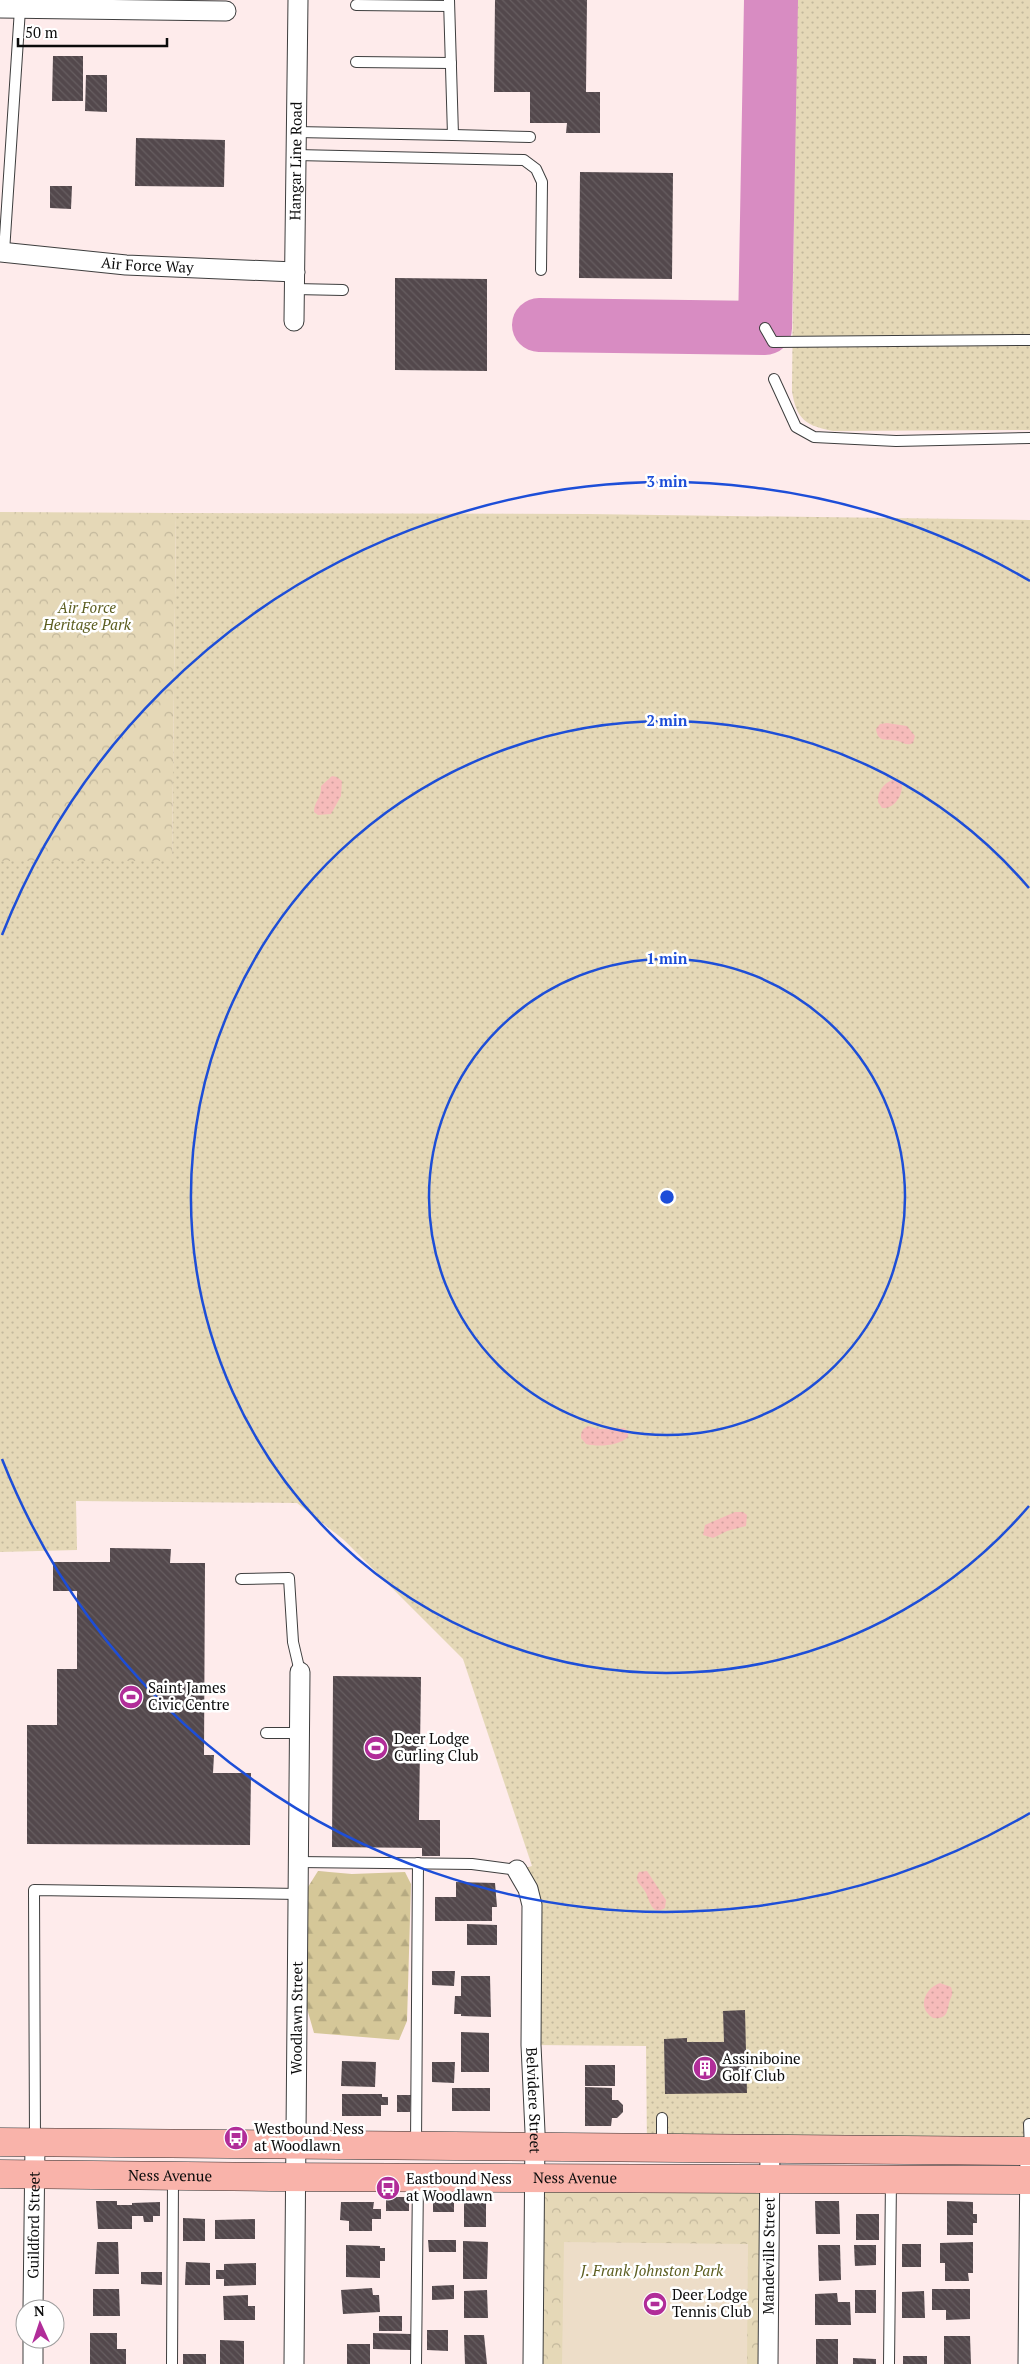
<svg xmlns="http://www.w3.org/2000/svg" width="1030" height="2364" font-family="'PT Serif',serif">
  <defs>
    <pattern id="grass-dots" width="8" height="8" patternUnits="userSpaceOnUse" patternTransform="scale(1.25)"><rect width="8" height="8" fill="#e5d8b7"/><path d="M2 2h.1M6 6h.1" fill="none" stroke="#c3b89c" stroke-width="1.8" stroke-linecap="round"/></pattern>
    <pattern id="forest-firs" width="22" height="20" patternUnits="userSpaceOnUse" patternTransform="scale(1.25)"><rect width="22" height="20" fill="#d5c798"/><path d="M5 1l3.5 6h-7zM16 11l3.5 6h-7z" fill="#b6aa82"/></pattern>
    <pattern id="sand-dots" width="8" height="8" patternUnits="userSpaceOnUse" patternTransform="scale(1.25)"><rect width="8" height="8" fill="#f6bbba"/><path d="M2 2h.1M6 6h.1" fill="none" stroke="#d29f9f" stroke-width="1.8" stroke-linecap="round"/></pattern>
    <pattern id="park-crowns" width="20" height="18" patternUnits="userSpaceOnUse" patternTransform="scale(1.25)"><rect width="20" height="18" fill="#e5d8b7"/><path d="M2 6a3 3 0 1 1 6 0M12 15a3 3 0 1 1 6 0" fill="none" stroke="#c3b89c"/></pattern>
    <pattern id="building-back-hatch" width="6" height="6" patternUnits="userSpaceOnUse" patternTransform="scale(1.25)"><rect width="6" height="6" fill="#53484c"/><path d="M-1 5l2 2M0 0l6 6M5-1l2 2" fill="none" stroke="#675e61"/></pattern>
  </defs>
  <rect width="100%" height="100%" fill="#feebeb"/>
  <g fill="url(#grass-dots)">
    <path d="M796,0H1030V430L833,431C806,426 796,419 792,391Z"/>
    <path d="M176,513L588,514L1030,520V2151L647,2149L646,2046L531,2045L532,1905L517,1870L532,1866L463,1659L344,1540L297,1503L76,1501L77,1550L0,1552V861H172Z"/>
  </g>
  <path fill="url(#forest-firs)" d="M318,1871L352,1874L405,1872L411,1884L407,2021L399,2040L314,2033L306,2005L308,1887Z"/>
  <g fill="url(#sand-dots)">
    <path d="M887,723L907,726L915,736L913,743C907,746 904,743 898,741C887,738 878,744 876,729L880,724Z"/>
    <path d="M332,776L337,777L342,781L341,796L331,814L318,815L314,812C314,801 322,798 321,786Z"/>
    <path d="M896,779L902,783C903,795 895,809 882,808L878,802C877,791 885,781 896,779Z"/>
    <path d="M588,1426L599,1429L624,1428L628,1431V1437C619,1446 598,1447 586,1444L581,1438C581,1432 582,1429 588,1426Z"/>
    <path d="M735,1512H743L747,1515L746,1526L727,1531L713,1538L703,1535L705,1525Z"/>
    <path d="M647,1871L666,1900L665,1908C652,1916 650,1902 646,1893C642,1884 633,1883 639,1872Z"/>
    <path d="M940,1983L951,1987C954,1995 951,1996 949,2003C947,2014 946,2019 933,2018C917,2008 924,1989 940,1983Z"/>
  </g>
  <g fill="url(#park-crowns)">
    <path d="M0,512L176,513L172,861H0Z"/>
    <path d="M535,2178L770,2179L768,2364H533Z"/>
  </g>
  <path fill="#edddc8" d="M564,2242L748,2244L747,2364H562Z"/>
  <g fill="none" stroke-linecap="round" stroke-linejoin="round">
    <path stroke="#d88cc2" stroke-width="54" d="M539,325L765,328L771,0"/>
  </g>
  <g fill="url(#building-back-hatch)">
    <path d="M495,0H587L586,92H600V133H566L567,123H530V92H494Z"/>
    <path d="M53,56H83V101H52Z"/>
    <path d="M86,75H107V112L85,111Z"/>
    <path d="M136,138L225,140L224,187L135,186Z"/>
    <path d="M580,172L673,173L672,279L579,278Z"/>
    <path d="M50,186H72L71,209L50,208Z"/>
    <path d="M395,278L487,279V371L395,370Z"/>
    <path d="M110,1548L171,1549L170,1563H205L204,1755H214L213,1773H251L250,1845L27,1844V1725H57V1669H77V1591H53V1562H110Z"/>
    <path d="M333,1676L421,1677L419,1820H440V1856H422V1848L332,1847Z"/>
    <path d="M456,1882L495,1883L497,1907H492V1921H435V1897H456Z"/>
    <path d="M467,1924L497,1925V1945H467Z"/>
    <path d="M432,1971H455L454,1986L432,1985Z"/>
    <path d="M461,1976H490L491,2017L461,2016V2014H454L455,1996H461Z"/>
    <path d="M745,2010L747,2093L665,2094L664,2039L687,2038V2042H724L723,2011Z"/>
    <path d="M461,2032L489,2033V2072H461Z"/>
    <path d="M342,2061L376,2062L375,2087L341,2086Z"/>
    <path d="M432,2062H455L454,2083L432,2082Z"/>
    <rect x="585" y="2065" width="30" height="21"/>
    <path d="M585,2087L612,2088V2100H618L623,2105V2112L617,2118H612L611,2126H585Z"/>
    <rect x="452" y="2088" width="38" height="23"/>
    <path d="M342,2094H382V2097H388V2105H381V2116H342Z"/>
    <path d="M397,2095H411L410,2112H397Z"/>
    <rect x="386" y="2197" width="23" height="14"/>
    <rect x="433" y="2198" width="21" height="14"/>
    <path d="M96,2201H117V2205H132V2203L160,2202V2216H153V2222H144L143,2216H132V2229H98Z"/>
    <path d="M815,2201H839L840,2234H816Z"/>
    <path d="M947,2201L973,2202V2214H977V2223H973V2235H947Z"/>
    <path d="M341,2202H374L373,2209H381V2219H372V2231H349V2221L340,2220Z"/>
    <rect x="464" y="2203" width="22" height="24"/>
    <rect x="856" y="2214" width="23" height="26"/>
    <path d="M183,2218L205,2219V2241H183Z"/>
    <path d="M255,2219V2239H215V2220Z"/>
    <path d="M428,2240H456V2252H429Z"/>
    <path d="M463,2241L488,2242L487,2279H463Z"/>
    <path d="M97,2242H118L119,2274H95Z"/>
    <path d="M973,2242V2273H968L969,2281H945V2263H940V2243Z"/>
    <rect x="902" y="2244" width="19" height="23"/>
    <path d="M346,2245L380,2246V2248H385V2261H380V2278L346,2277Z"/>
    <path d="M818,2245H840L841,2280L819,2281Z"/>
    <path d="M854,2245H876V2265L855,2266Z"/>
    <path d="M186,2262L210,2263V2285H185Z"/>
    <path d="M256,2263V2285L224,2286V2279H216V2270H224V2264Z"/>
    <path d="M141,2272H162V2285L141,2284Z"/>
    <path d="M454,2285V2299L432,2300V2286Z"/>
    <path d="M372,2288L373,2295H379L380,2312L343,2314L341,2290Z"/>
    <path d="M93,2289H119L120,2316H93Z"/>
    <path d="M932,2289H970V2319L946,2320V2310H932Z"/>
    <path d="M487,2290L488,2318H464V2291Z"/>
    <rect x="855" y="2290" width="21" height="23"/>
    <path d="M924,2291L925,2318H902V2292Z"/>
    <path d="M837,2293L838,2302H850L851,2325H815V2294Z"/>
    <path d="M248,2295V2306H255V2320H224L223,2296Z"/>
    <rect x="379" y="2316" width="23" height="15"/>
    <path d="M427,2330H448V2351L427,2350Z"/>
    <path d="M90,2333H117V2349H126V2364H90Z"/>
    <path d="M373,2333L411,2334V2350L373,2349Z"/>
    <path d="M464,2335H484L487,2364H465Z"/>
    <path d="M944,2336H970L971,2364H944Z"/>
    <rect x="816" y="2339" width="22" height="25"/>
    <path d="M220,2340L244,2341V2364H220Z"/>
    <rect x="347" y="2344" width="23" height="20"/>
    <rect x="183" y="2354" width="23" height="10"/>
    <rect x="903" y="2356" width="24" height="8"/>
    <path d="M853,2358L876,2359V2364H853Z"/>
  </g>
  <g fill="none" stroke-linecap="round" stroke-linejoin="round">
    <g stroke="#3e3e3e" stroke-width="12">
      <g id="lane">
        <path d="M356,5L449,6"/>
        <path d="M356,62L451,63"/>
        <path d="M296,132L453,135L449,0"/>
        <path d="M453,135L530,137"/>
        <path d="M296,155L524,160L536,169L542,182L541,270"/>
        <path d="M4,252L20,9"/>
        <path d="M295,289L343,290"/>
        <path d="M765,328L773,342L1030,340"/>
        <path d="M774,379L796,427L814,437L896,441L1030,438"/>
        <path d="M241,1579L289,1578L293,1642L300,1672"/>
        <path d="M266,1733H299"/>
        <path d="M298,1862L472,1864L517,1870"/>
        <path d="M1029,2124L1030,2150"/>
        <path d="M35,2142L34,1890L298,1894"/>
        <path d="M416,2145L418,1863"/>
        <path d="M662,2148V2118"/>
        <path d="M172,2364L173,2178"/>
        <path d="M416,2364L418,2179"/>
        <path d="M889,2364L891,2180"/>
      </g>
    </g>
    <g stroke="#3e3e3e" stroke-width="21">
      <g id="street">
        <path d="M0,8L226,11"/>
        <path id="s1" d="M0,252L126,265L295,272"/>
        <path id="s2" d="M294,321L298,0"/>
        <path id="s3" d="M517,1870L528,1889L532,1905L531,2045L535,2132L533,2364"/>
        <path id="s4" d="M33,2309L35,2143"/>
        <path d="M33,2364V2339"/>
        <path id="s5" d="M294,2364L300,1672"/>
        <path id="s6" d="M768,2364L770,2150"/>
        <path d="M1028,2364L1030,2151"/>
      </g>
    </g>
    <g stroke="#2d2d2d" stroke-width="29">
      <g id="secondary">
        <path d="M0,2142L1030,2151"/>
        <path id="s7" d="M0,2174L271,2177L1030,2180"/>
      </g>
    </g>
    <use href="#lane" stroke="#fff" stroke-width="10"/>
    <use href="#street" stroke="#fff" stroke-width="19"/>
    <use href="#secondary" stroke="#f9b3aa" stroke-width="28"/>
  </g>
  <g fill="none" stroke="#1d4ed8" stroke-width="2.5">
    <circle cx="667" cy="1197" r="238"/>
    <path d="M1029 1506A476 476 0 1 1 1029 888"/>
    <path d="M1030 1813A715 715 0 0 1 2 1459M2 935A715 715 0 0 1 1030 581"/>
  </g>
  <defs>
    <g id="stadium-disc" transform="scale(1.25)"><circle r="9.5" fill="#b12d99" stroke="#fff"/><path d="M0-5a6.5 5 0 1 0 0 10a6.5 5 0 1 0 0-10ZM-3.5-1.8h7v3.6h-7Z" fill="#fff"/></g>
    <g id="building-disc" transform="scale(1.25)"><circle r="9.5" fill="#b12d99" stroke="#fff"/><path d="M-4-6H4V6H1V3H-1V6H-4ZM-2.5-4.3h1.7v1.8h-1.7ZM.8-4.3h1.7v1.8H.8ZM-2.5-1h1.7V.8h-1.7ZM.8-1h1.7V.8H.8Z" fill="#fff"/></g>
    <g id="bus-disc" transform="scale(1.25)"><circle r="9.5" fill="#b12d99" stroke="#fff"/><path d="M-5-6H5V4H4V6H2V4H-2V6H-4V4H-5ZM-3.5-4V0h7V-4ZM-3.5 1.2v1.5H-2V1.2ZM2 1.2v1.5H3.5V1.2Z" fill="#fff"/></g>
  </defs>
  <g fill-rule="evenodd">
    <use href="#stadium-disc" x="131" y="1697"/>
    <use href="#stadium-disc" x="376" y="1748"/>
    <use href="#building-disc" x="705" y="2068"/>
    <use href="#bus-disc" x="236" y="2138"/>
    <use href="#bus-disc" x="388" y="2188"/>
    <use href="#stadium-disc" x="655" y="2304"/>
  </g>
  <g text-anchor="middle" stroke-width="5" stroke-linejoin="round" paint-order="stroke">
    <g font-size="15" fill="#0b0b0b" stroke="#fff">
      <text dy="5" stroke="none"><textPath href="#s2" startOffset="160">Hangar Line Road</textPath></text>
      <text dy="5" stroke="none"><textPath href="#s1" startOffset="148">Air Force Way</textPath></text>
      <text dy="5" stroke="none"><textPath href="#s5" startOffset="346">Woodlawn Street</textPath></text>
      <text dy="5" stroke="none"><textPath href="#s3" startOffset="234">Belvidere Street</textPath></text>
      <text dy="5" stroke="none"><textPath href="#s7" startOffset="170">Ness Avenue</textPath></text>
      <text dy="5" stroke="none"><textPath href="#s7" startOffset="575">Ness Avenue</textPath></text>
      <text dy="5" stroke="none"><textPath href="#s4" startOffset="84">Guildford Street</textPath></text>
      <text dy="5" stroke="none"><textPath href="#s6" startOffset="108">Mandeville Street</textPath></text>
    </g>
    <g font-size="15" font-style="italic" fill="#5c5e21" stroke="#fff">
      <text x="87" y="613">Air Force<tspan x="87" dy="17">Heritage Park</tspan></text>
      <text x="652" y="2276">J. Frank Johnston Park</text>
    </g>
    <g font-size="15" fill="#0b0b0b" stroke="#fff" text-anchor="start">
      <text x="148" y="1693">Saint James<tspan x="148" dy="17">Civic Centre</tspan></text>
      <text x="394" y="1744">Deer Lodge<tspan x="394" dy="17">Curling Club</tspan></text>
      <text x="722" y="2064">Assiniboine<tspan x="722" dy="17">Golf Club</tspan></text>
      <text x="254" y="2134">Westbound Ness<tspan x="254" dy="17">at Woodlawn</tspan></text>
      <text x="406" y="2184">Eastbound Ness<tspan x="406" dy="17">at Woodlawn</tspan></text>
      <text x="672" y="2300">Deer Lodge<tspan x="672" dy="17">Tennis Club</tspan></text>
    </g>
  </g>
  <circle cx="667" cy="1197" r="8" fill="#1d4ed8" stroke="#fff" stroke-width="2.5"/>
  <g font-size="15" text-anchor="middle" font-weight="bold" fill="#1d4ed8" stroke="#fff" stroke-width="5" stroke-linejoin="round" paint-order="stroke">
    <text x="667" y="487">3 min</text>
    <text x="667" y="726">2 min</text>
    <text x="667" y="964">1 min</text>
  </g>
  <g transform="translate(40 2324) rotate(357)"><circle r="24" fill="#ffffff" stroke="#9d9d9d"/>
  <path d="M0-4L9 19L0 12L-9 19Z" fill="#b12d99"/>
  <text y="-8" font-size="14" font-weight="bold" text-anchor="middle" fill="#0b0b0b">N</text>
  </g>
  <path d="M18 38v8h149v-8" fill="none" stroke="#0b0b0b" stroke-width="2.5"/>
  <text x="25" y="38" font-size="15" fill="#0b0b0b" stroke="#ffffff" stroke-width="4" paint-order="stroke">50 m</text>
</svg>
